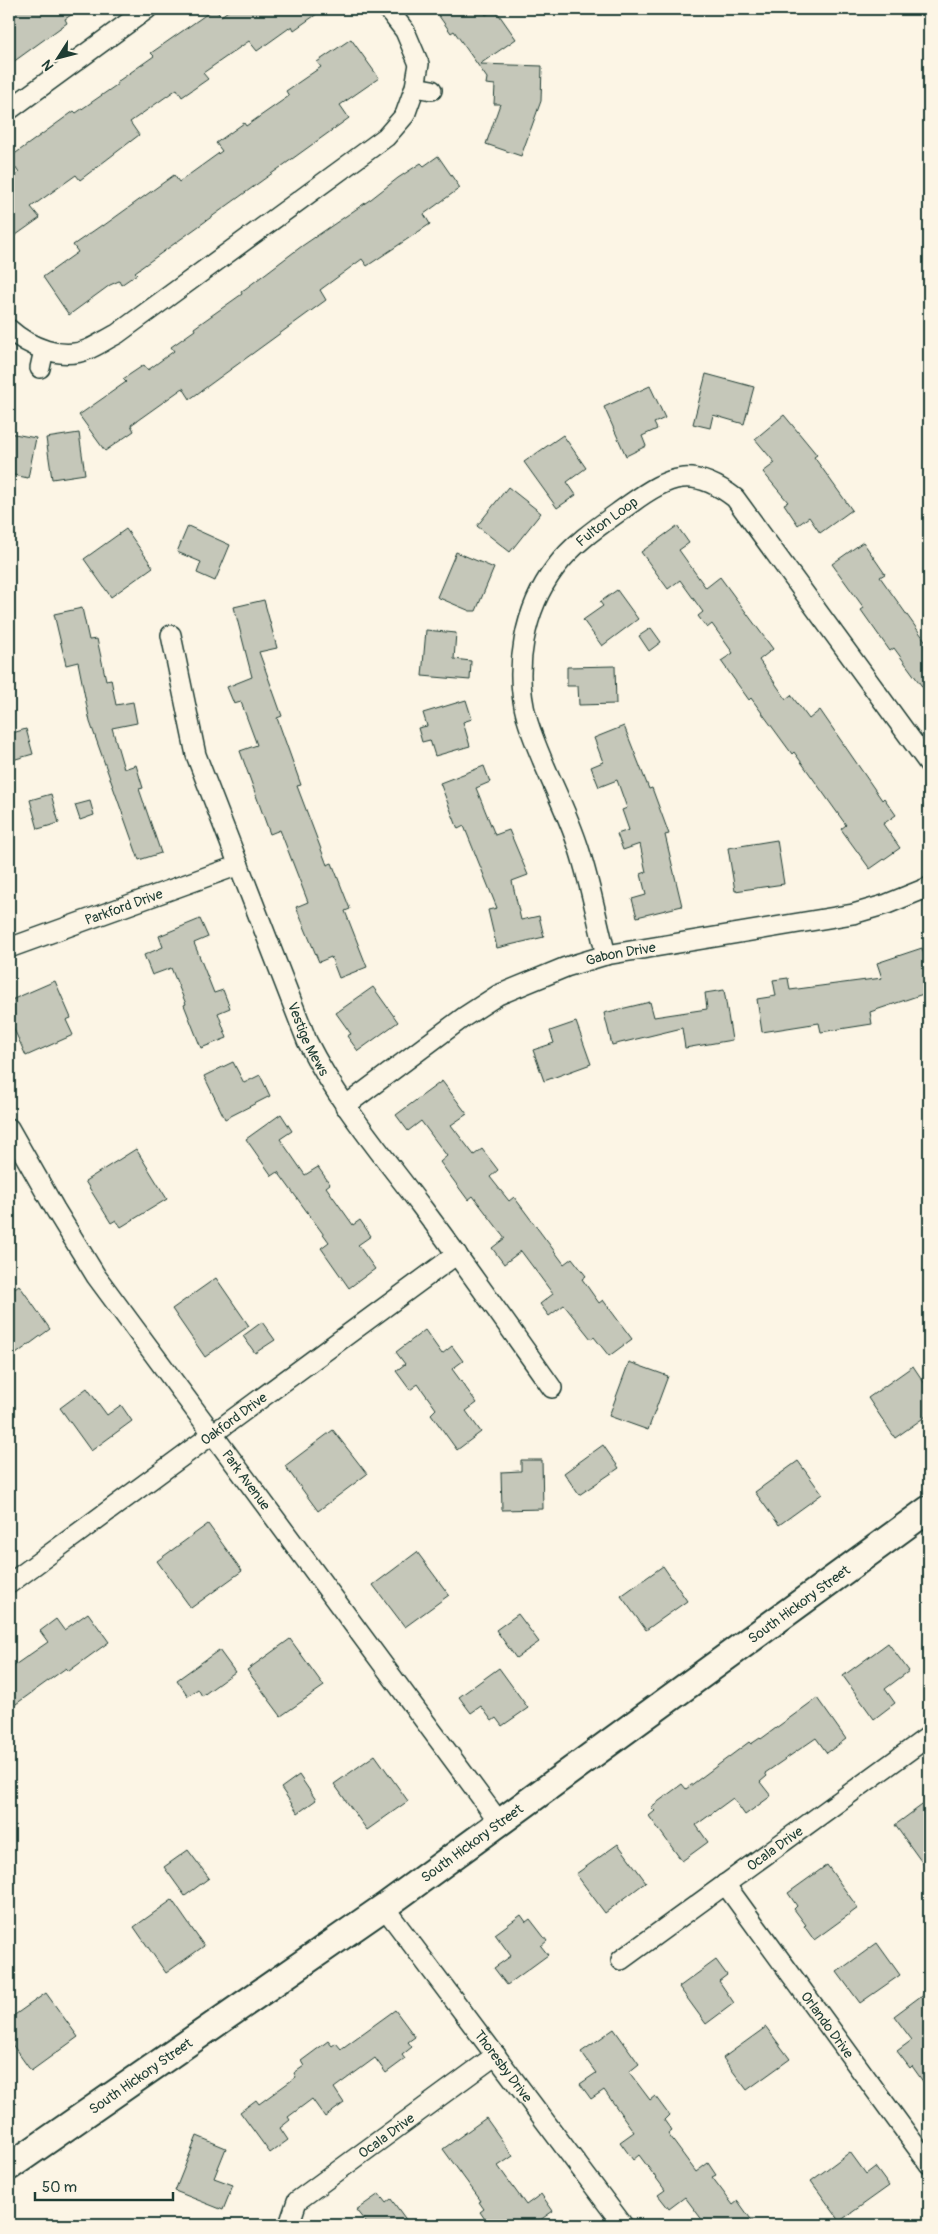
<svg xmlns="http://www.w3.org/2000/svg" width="938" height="2234" font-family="Pangolin,sans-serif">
  <rect width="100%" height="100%" fill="#fcf5e5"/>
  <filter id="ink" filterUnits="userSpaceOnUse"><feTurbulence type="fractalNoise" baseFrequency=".02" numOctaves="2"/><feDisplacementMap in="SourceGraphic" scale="10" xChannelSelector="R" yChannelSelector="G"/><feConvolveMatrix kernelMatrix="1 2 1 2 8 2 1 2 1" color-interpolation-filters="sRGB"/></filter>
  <g filter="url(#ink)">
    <g fill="#c5c7b9" stroke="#1f3d34">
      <path d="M9,9H80L65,19L67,23L9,65Z"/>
      <path d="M214,9L221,16L231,9H324L294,30L292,26L257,51L249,41L203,73L208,79L182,97L177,89L130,122L139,135L80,180L76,175L31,207L40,218L9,240V181L19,173L9,158L74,111L76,113L118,84L117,82L154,56L151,53Z"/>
      <path d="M434,9H481L486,15L495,9L516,39L480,64L542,66L541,101L521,156L486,144L500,104H494L495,85L486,84L487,78L454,31L451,33Z"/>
      <path d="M351,39L379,78L340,105L349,118L135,272L137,274L121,285L119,281L110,285L69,315L43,277L78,252L73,245L102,225L103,226L174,175L179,182L222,151L216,143L244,123L246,126L289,96L286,91L321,67L317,62Z"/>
      <path d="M438,156L460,188L424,214L430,224L367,266L362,259L320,290L326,300L190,399L183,388L131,425L134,431L105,451L79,415L126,382L123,379L144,365L148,370L174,351L171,347L195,330L194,328L242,294L241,292L302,246L371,199L398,178L421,163L424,166Z"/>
      <path d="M706,374L754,387L744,424L713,415L710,428L693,424Z"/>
      <path d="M650,386L665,418L654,423L657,429L642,436L646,446L626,456L604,407Z"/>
      <path d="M784,415L817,455L814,457L852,510L820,533L809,517L798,525L784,504L788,502L763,472L775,463L755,439Z"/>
      <path d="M9,433L36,438L28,478L9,474Z"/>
      <path d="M79,433L85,474L52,479L46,438Z"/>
      <path d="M563,435L586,468L567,482L576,495L557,508L524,462Z"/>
      <path d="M508,487L541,513L510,552L477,526Z"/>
      <path d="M188,526L230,545L215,581L197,573L201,562L177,552Z"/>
      <path d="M677,526L689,543L679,550L706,588L720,577L773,649L759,660L786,699L791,695L809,719L820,710L882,800L884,798L896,815L883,824L900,848L870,869L841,829L846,825L794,752L792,754L751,698L749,700L721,661L733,653L712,624L707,628L698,616L703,612L680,580L668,589L641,552Z"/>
      <path d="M126,529L153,567L111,597L84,559Z"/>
      <path d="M863,542L885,574L880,577L929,646V696L894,648L890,651L861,610L864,608L832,564Z"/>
      <path d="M456,552L494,568L476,611H470L437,597Z"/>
      <path d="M617,590L638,619L602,646L583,620L603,606L600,602Z"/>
      <path d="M264,600L277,648L259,652L282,716L277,718L301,785L297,786L327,865L332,863L350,909L345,911L367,967L339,978L331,957L319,962L296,907L308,902L280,830L270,834L240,751L257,745L241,702L234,704L227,687L252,677L234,607Z"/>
      <path d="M82,608L89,640L97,639L106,680L111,679L116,705L133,702L137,723L112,728L124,769L136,765L143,788L139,789L161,853L139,860L90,722L78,662L66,665L54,614Z"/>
      <path d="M651,628L661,642L649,651L639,636Z"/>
      <path d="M426,630L456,633L454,659L471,661L470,680L422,676Z"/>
      <path d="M615,666L616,704L579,705L578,686H567V667Z"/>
      <path d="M466,700L472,719L463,722L470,746L435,756L430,740L422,742L418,728L427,726L423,713Z"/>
      <path d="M624,726L649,789L652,788L669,834L665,835L682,906L637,917L632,899L646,895L641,874L646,872L640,844L623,850L617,834L629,830L622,810L627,808L617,780L599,787L591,767L603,762L594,738Z"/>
      <path d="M26,729L33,754L9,761V734Z"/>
      <path d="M484,766L490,782L476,788L495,835L509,830L528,875L512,881L521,920L539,916L544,937L497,948L488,910L497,908L464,826L458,829L440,783Z"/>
      <path d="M51,794L59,823L38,829L30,800Z"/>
      <path d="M90,801L94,815L80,820L75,805Z"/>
      <path d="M777,840L784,884L735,891L728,848Z"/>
      <path d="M200,919L208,937L194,943L214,993L223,990L230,1008L218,1013L227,1038L201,1048L184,1005L186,1004L171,968L152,975L144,955L163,947L159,936Z"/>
      <path d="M922,948L929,970V992L870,1012L872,1024L821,1032L819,1023L762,1032L757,999L776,996L773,980L788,978L790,990L882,978L877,963Z"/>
      <path d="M55,981L71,1018L66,1020L73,1035L26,1056L9,1018V1001Z"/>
      <path d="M373,987L398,1022L358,1051L347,1036L351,1034L336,1013Z"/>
      <path d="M724,990L732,1040L685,1048L682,1028L612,1045L604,1013L650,1002L654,1017L707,1009L705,993Z"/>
      <path d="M576,1022L591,1064L544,1081L533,1050L554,1043L550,1031Z"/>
      <path d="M233,1062L244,1083L260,1075L270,1096L225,1119L204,1076Z"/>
      <path d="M442,1081L467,1114L451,1125L474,1155L482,1149L498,1170L490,1177L509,1201L514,1197L564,1264L572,1258L586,1276L582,1279L599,1303L603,1300L632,1339L609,1356L594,1337L591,1339L564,1305L549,1316L540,1304L553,1294L521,1251L504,1264L492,1248L505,1238L473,1196L468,1200L440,1162L447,1156L421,1121L408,1131L396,1115Z"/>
      <path d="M281,1114L292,1131L280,1139L305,1175L318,1167L330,1184L326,1187L353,1225L360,1220L371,1236L358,1245L375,1269L349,1288L321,1248L329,1242L278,1172L272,1176L246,1139Z"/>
      <path d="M136,1149L167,1199L121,1227L116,1220L111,1223L85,1181Z"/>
      <path d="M216,1278L249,1326L205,1357L172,1309Z"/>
      <path d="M19,1285L50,1329L16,1354L9,1343V1292Z"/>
      <path d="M262,1322L275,1340L255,1353L243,1336Z"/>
      <path d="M425,1330L442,1354L452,1346L463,1361L452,1369L477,1403L466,1411L481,1432L457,1450L431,1414L436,1409L418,1384L410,1390L396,1371L405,1364L396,1352Z"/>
      <path d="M629,1362L668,1376L648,1430L609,1416Z"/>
      <path d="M913,1366L929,1390V1414L895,1438L868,1398Z"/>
      <path d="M87,1388L107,1415L121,1405L132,1421L91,1451L60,1408Z"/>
      <path d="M333,1430L367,1474L318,1511L285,1466Z"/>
      <path d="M603,1445L619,1468L579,1495L564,1473Z"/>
      <path d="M521,1460H542L543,1509L502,1510L501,1472L521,1471Z"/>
      <path d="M798,1461L822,1494L779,1525L755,1492Z"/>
      <path d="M208,1524L242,1571L191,1608L157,1561Z"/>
      <path d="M417,1552L449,1595L405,1627L373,1585Z"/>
      <path d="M663,1566L687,1601L646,1630L621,1596Z"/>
      <path d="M88,1613L109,1642L69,1671L66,1668L9,1709V1669L48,1642L40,1631L56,1619L64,1630Z"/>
      <path d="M518,1614L539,1642L516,1658L496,1630Z"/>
      <path d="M290,1639L324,1686L281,1716L247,1670Z"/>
      <path d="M888,1643L909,1671L885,1689L895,1703L874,1719L843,1676Z"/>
      <path d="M219,1650L235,1672L202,1696L198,1689L188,1696L177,1680Z"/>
      <path d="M499,1668L528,1708L502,1726L496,1718L492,1721L481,1706L471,1713L459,1697Z"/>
      <path d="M817,1698L846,1739L827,1753L816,1738L765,1773L767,1776L760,1782L771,1796L745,1815L733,1798L696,1825L708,1842L682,1861L649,1816L655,1811L651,1807L682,1784L686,1789L749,1742L751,1744L760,1738L761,1739Z"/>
      <path d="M375,1755L408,1801L367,1830L334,1784Z"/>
      <path d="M299,1775L316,1800L298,1813L281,1788Z"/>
      <path d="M929,1800V1872L895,1825Z"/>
      <path d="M618,1844L646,1882L605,1913L576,1874Z"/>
      <path d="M188,1850L209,1878L185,1896L164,1867Z"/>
      <path d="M827,1865L858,1908L814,1940L804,1926L806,1925L794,1909L797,1906L788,1893Z"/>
      <path d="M172,1900L204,1946L166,1973L134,1927Z"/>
      <path d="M521,1915L526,1922L530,1919L547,1941L541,1946L548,1955L507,1985L494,1968L511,1956L495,1934Z"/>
      <path d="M877,1943L900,1975L860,2003L837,1972Z"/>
      <path d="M716,1960L727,1975L719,1981L734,2003L706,2024L679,1987Z"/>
      <path d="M929,1990V2090L912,2066L910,2068L897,2051L912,2040L894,2016Z"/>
      <path d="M46,1993L78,2037L31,2071L9,2040V2019Z"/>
      <path d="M395,2010L415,2037L408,2042L412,2047L402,2055L405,2059L386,2073L375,2058L334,2088L344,2103L325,2117L312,2099L288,2117L290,2120L280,2128L288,2140L270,2153L240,2112L256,2100L259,2104L296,2077L294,2073L304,2066L301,2061L328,2041L332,2046L336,2043L341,2049Z"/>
      <path d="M766,2027L790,2059L747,2090L723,2058Z"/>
      <path d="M614,2029L639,2064L629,2072L650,2100L655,2096L669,2115L664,2120L672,2131L668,2134L696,2172L708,2163L716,2175L712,2177L733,2205L738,2201L755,2225H706L685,2197L669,2209L658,2195L665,2190L639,2155L633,2160L620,2142L634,2132L604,2090L591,2099L580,2084L596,2073L581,2052Z"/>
      <path d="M486,2118L513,2156L498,2166L526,2205L541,2194L553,2211L533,2225H489L480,2212L484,2209L479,2202L481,2201L443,2149Z"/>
      <path d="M197,2136L226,2148L214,2178L233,2185L223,2210L175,2191Z"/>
      <path d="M850,2152L866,2174L875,2167L889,2186L840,2221L811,2181Z"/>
      <path d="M379,2194L386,2203L391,2199L410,2225H368L356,2210Z"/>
    </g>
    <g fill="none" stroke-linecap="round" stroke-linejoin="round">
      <g stroke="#1f3d34" stroke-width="22">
        <g id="street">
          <path d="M415,87L432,90"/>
          <path d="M9,110L147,9"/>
          <path d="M9,329C29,347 62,361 89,349C98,345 107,339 117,334L386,137L405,115L415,87L419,64L405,31L388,9"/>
          <path d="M40,368L44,350"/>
          <path id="s1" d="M171,635L196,755L307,1041C337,1101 381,1153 421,1206C466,1266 509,1327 552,1388"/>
          <path id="s2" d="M9,948L239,865"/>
          <path id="s3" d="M606,955C597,920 590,883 579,849C565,804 540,763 527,719C513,669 524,609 555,568C575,541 604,523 630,504C670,475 693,466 735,498L929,764"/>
          <path id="s4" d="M345,1106L464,1017L498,995L566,967L606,955L853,914L887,904L929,887"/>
          <path id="s5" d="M9,1128L55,1209L96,1276L500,1823"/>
          <path id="s6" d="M9,1584L457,1254"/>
          <path id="s7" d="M725,1884L929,2164"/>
          <path id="s8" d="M384,1907L623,2225"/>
          <path id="s9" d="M621,1960L929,1736"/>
          <path id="s10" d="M289,2225L297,2201L496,2055"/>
        </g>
      </g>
      <g stroke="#1f3d34" stroke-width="30">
        <g id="secondary">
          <path id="s11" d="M9,2167L384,1907L929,1509"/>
        </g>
      </g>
      <use href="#street" stroke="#fcf5e5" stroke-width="19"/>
      <use href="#secondary" stroke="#fcf5e5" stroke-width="26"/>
    </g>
  </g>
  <g text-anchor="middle" stroke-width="4.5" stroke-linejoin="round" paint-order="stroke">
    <g font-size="14" fill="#1f3d34" stroke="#fcf5e5">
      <text dy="5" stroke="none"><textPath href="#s3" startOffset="478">Fulton Loop</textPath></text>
      <text dy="5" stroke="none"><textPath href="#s2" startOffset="122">Parkford Drive</textPath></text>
      <text dy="5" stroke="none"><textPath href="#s4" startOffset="319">Gabon Drive</textPath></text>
      <text dy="5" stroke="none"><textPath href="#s1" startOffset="428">Vestige Mews</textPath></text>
      <text dy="5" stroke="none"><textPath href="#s6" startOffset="279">Oakford Drive</textPath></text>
      <text dy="5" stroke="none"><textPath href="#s5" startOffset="425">Park Avenue</textPath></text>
      <text dy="5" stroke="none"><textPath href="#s11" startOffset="970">South Hickory Street</textPath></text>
      <text dy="5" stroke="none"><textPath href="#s11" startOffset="565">South Hickory Street</textPath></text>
      <text dy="5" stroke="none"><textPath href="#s9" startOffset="190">Ocala Drive</textPath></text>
      <text dy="5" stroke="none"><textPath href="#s7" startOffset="174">Orlando Drive</textPath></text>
      <text dy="5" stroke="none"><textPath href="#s8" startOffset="199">Thoresby Drive</textPath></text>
      <text dy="5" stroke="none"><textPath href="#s11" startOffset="160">South Hickory Street</textPath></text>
      <text dy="5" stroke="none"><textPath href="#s10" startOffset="136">Ocala Drive</textPath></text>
    </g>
  </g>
  <rect width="938" height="2234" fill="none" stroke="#fcf5e5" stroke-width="30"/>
  <rect x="15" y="15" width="908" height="2204" fill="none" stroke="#1f3d34" stroke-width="2" filter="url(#ink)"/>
  <g transform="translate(58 58) rotate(234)" stroke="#fcf5e5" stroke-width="4" paint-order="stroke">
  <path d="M0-4L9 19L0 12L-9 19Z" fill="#1f3d34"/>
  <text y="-8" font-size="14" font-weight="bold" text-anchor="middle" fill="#1f3d34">N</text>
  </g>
  <path d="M35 2192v8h138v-8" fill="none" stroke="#1f3d34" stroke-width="2.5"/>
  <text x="42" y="2192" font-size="15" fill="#1f3d34" stroke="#fcf5e5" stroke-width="4" paint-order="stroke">50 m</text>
</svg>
